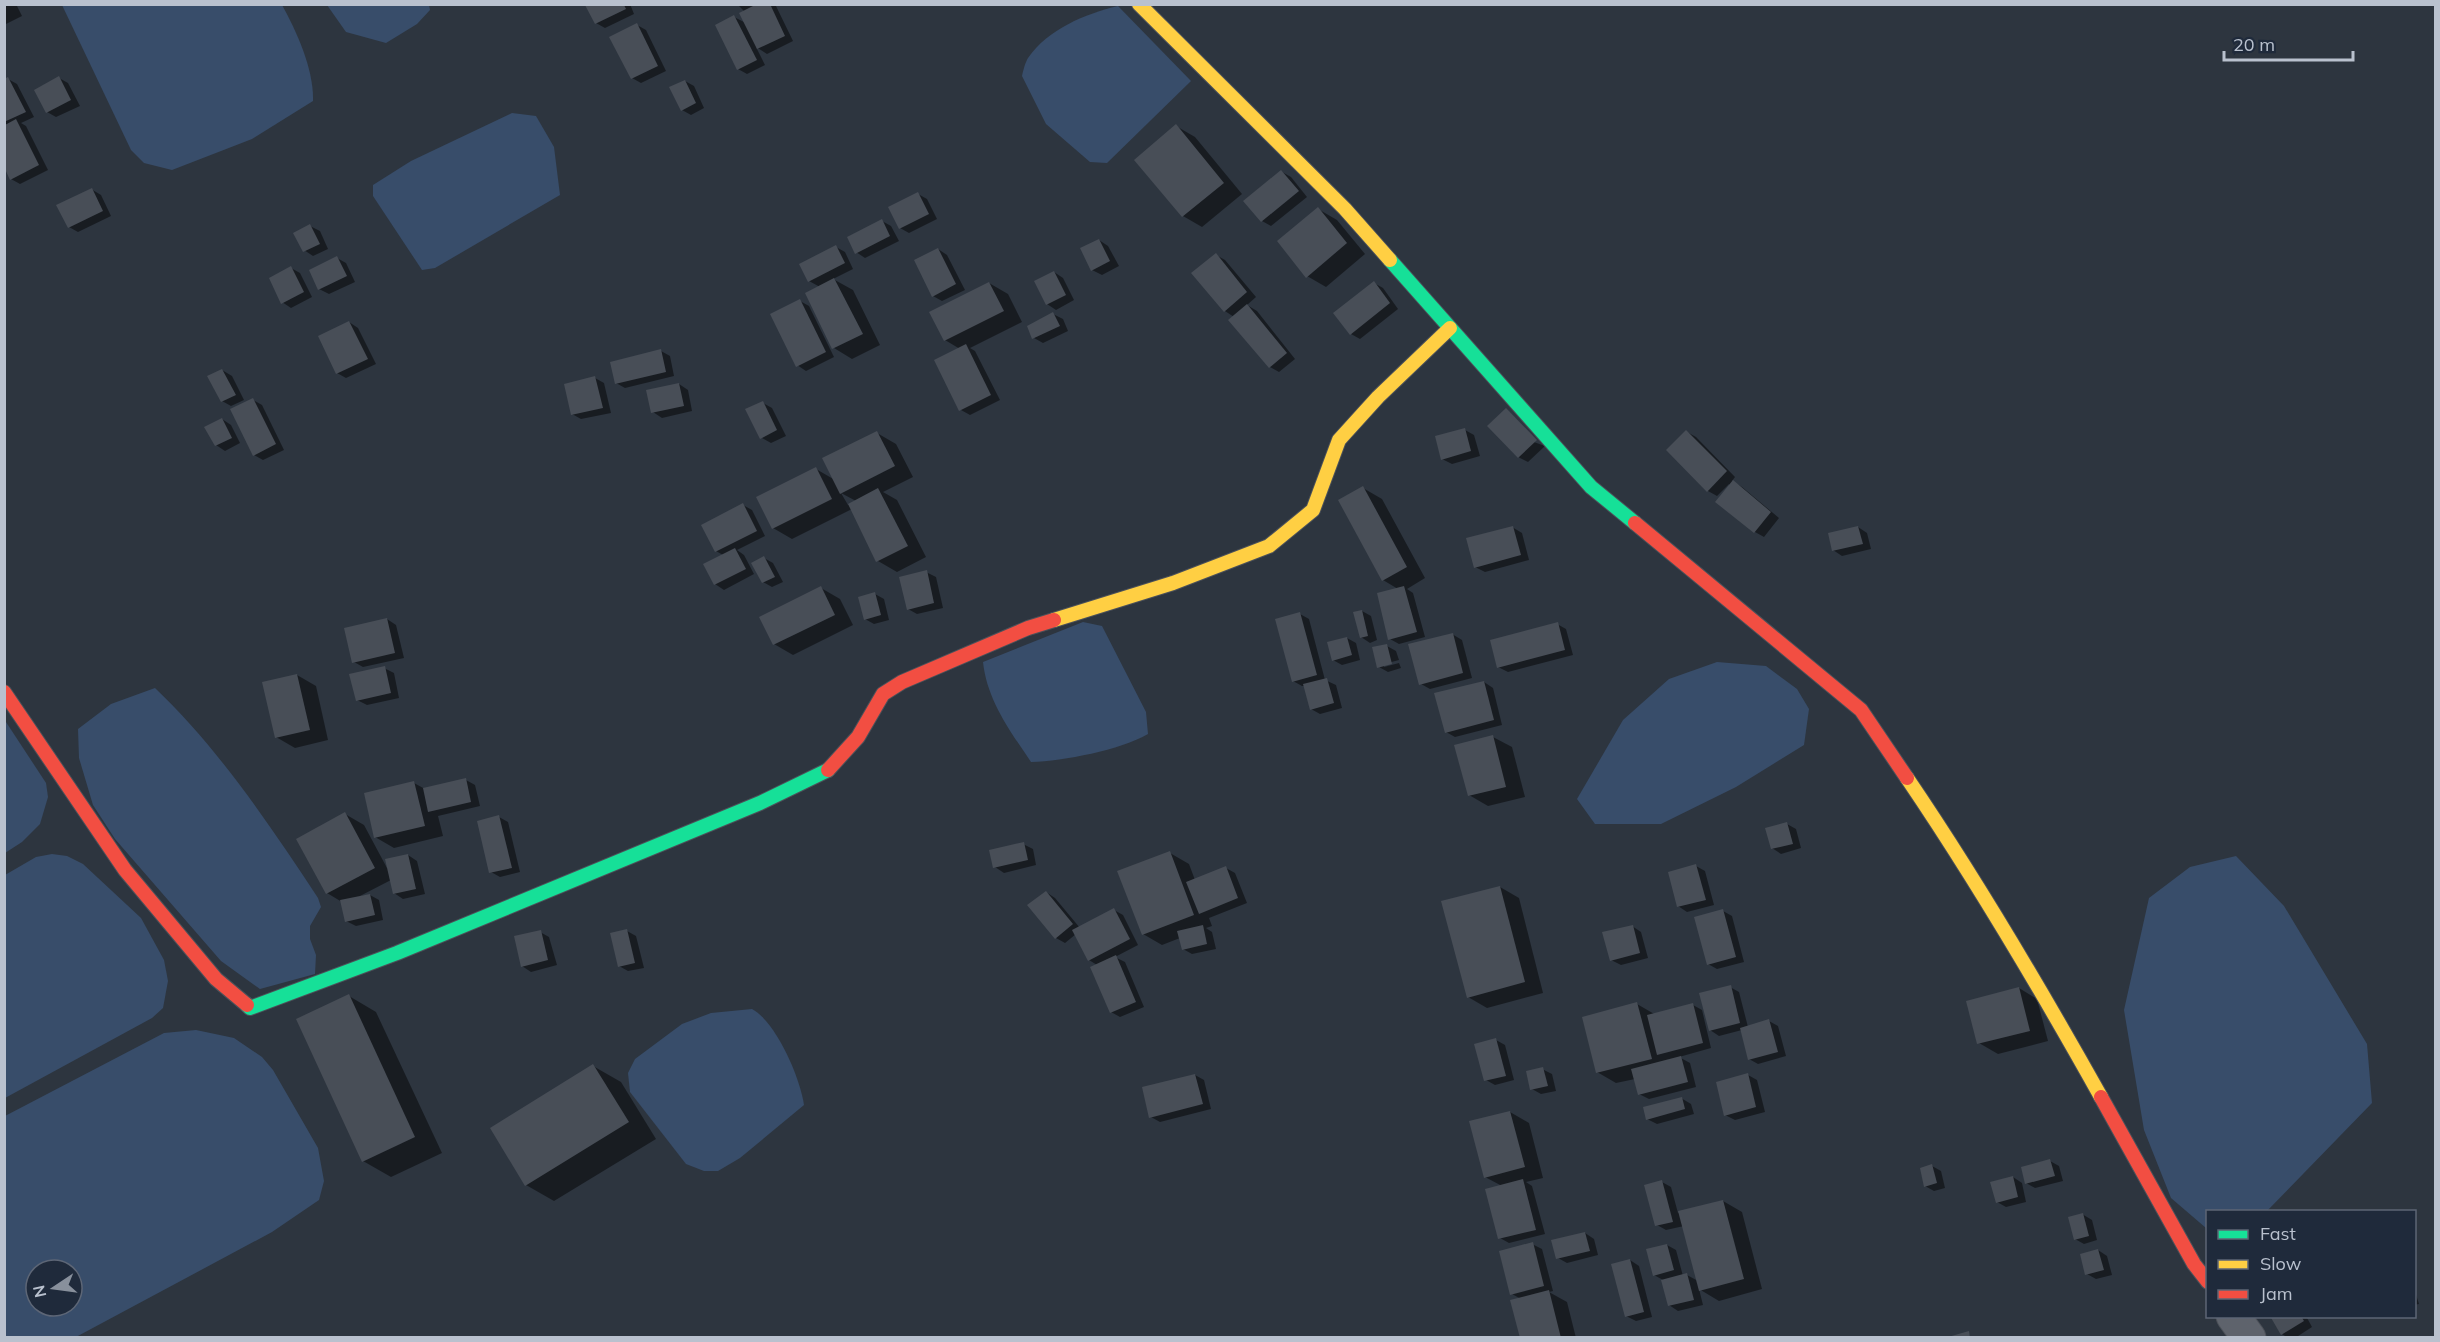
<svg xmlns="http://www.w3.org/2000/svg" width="2440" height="1342" font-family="Mulish,sans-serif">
  <rect width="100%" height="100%" fill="#2d353f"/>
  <g fill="#384d6a" fill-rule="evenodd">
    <path d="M62,5H282C297,32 314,70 313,101L252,139L172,170L144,163L131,150Z"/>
    <path d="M429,5L430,10L417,24L386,43L346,32L327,5Z"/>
    <path d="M1118,6L1191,81L1107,163L1090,162L1046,124L1022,76C1023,71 1025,63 1028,58C1048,29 1085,14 1118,6Z"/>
    <path d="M512,113L536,116L554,147L560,195L435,268L422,270L373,196V185L411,161Z"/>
    <path d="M1083,622L1102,626L1146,712L1148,734C1120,750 1064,761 1031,762C1010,731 987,700 983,662Z"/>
    <path d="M1717,662L1766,666L1797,689L1809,709L1804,745L1736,787L1661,824H1595L1577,799L1623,720L1669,679Z"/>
    <path d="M155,688C219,749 269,824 318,898L321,907L310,926V939L316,955L315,974L260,989L221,961L115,839L93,805L79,758L78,729L111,704Z"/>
    <path d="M4,719L46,783L48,797L40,824L22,842L5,853Z"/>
    <path d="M52,854L67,856L83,864L141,918L164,960L168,981L163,1008L152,1018L5,1098V875L36,857Z"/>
    <path d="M2236,856L2284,906L2367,1044L2372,1103L2267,1211L2208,1212L2206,1228L2171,1198L2144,1130L2124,1010L2149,898L2190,867Z"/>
    <path d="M752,1009C776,1022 800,1077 804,1105L740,1158L718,1171H704L686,1164L630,1092L628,1073L635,1059L682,1024L711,1013Z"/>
    <path d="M196,1030L234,1038L262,1057L273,1070L318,1148L324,1181L319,1200L272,1232L76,1337H5V1116L164,1033ZM36,1270H72V1306H36Z"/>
  </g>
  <g fill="#0007" fill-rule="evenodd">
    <path d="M4,4H16L22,16L4,25Z"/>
    <path d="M587,4H630L634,14L605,28L596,23Z"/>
    <path d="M737,4H773L776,6L793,41L767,54L756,47L765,65L747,74L738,69L734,17L746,23L745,12Z"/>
    <path d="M637,25L646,30L666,71L641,83L632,78Z"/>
    <path d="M59,78L68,83L80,106L56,117L47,112Z"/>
    <path d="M8,79L17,84L34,117L21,123L26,126L48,170L20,184L11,179L4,165V81Z"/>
    <path d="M685,81L694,86L704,108L691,115L682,110Z"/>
    <path d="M1176,126L1195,137L1242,194L1202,227L1183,216Z"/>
    <path d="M1282,172L1291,177L1307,197L1271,226L1262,221L1245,201Z"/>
    <path d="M91,189L101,195L111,216L78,232L69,227Z"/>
    <path d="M918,194L927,199L937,219L909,233L900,228Z"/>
    <path d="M1318,209L1337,220L1365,254L1326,287L1307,276Z"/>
    <path d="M882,221L891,226L899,241L865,258L856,252Z"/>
    <path d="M310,226L320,231L328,249L313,256L304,250Z"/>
    <path d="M1099,240L1108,246L1119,266L1102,275L1092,270Z"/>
    <path d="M836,247L845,252L853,269L833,279L853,290L880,345L852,359L834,348L820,287L809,281Z"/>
    <path d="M938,249L947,255L965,290L942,301L933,296Z"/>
    <path d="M1216,255L1225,260L1256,297L1247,305L1257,311L1295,359L1279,372L1270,367L1234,317L1225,311Z"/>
    <path d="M337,258L346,263L355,282L329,294L319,289Z"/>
    <path d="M291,268L300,273L312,297L291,308L282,302Z"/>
    <path d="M1054,272L1063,278L1074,300L1056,310L1047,304Z"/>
    <path d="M989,283L1008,294L1022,322L970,348L975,351L1000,400L970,415L961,410L960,349L945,340Z"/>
    <path d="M1374,283L1383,288L1398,309L1360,339L1351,334Z"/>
    <path d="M800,301L809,306L834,357L806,371L797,365Z"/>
    <path d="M1053,314L1063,319L1068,331L1043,343L1034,338Z"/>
    <path d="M349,322L358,328L376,364L346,378L337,373Z"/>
    <path d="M661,351L670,356L674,376L625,388L616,383Z"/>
    <path d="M222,370L232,376L244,400L231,406L222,401Z"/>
    <path d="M595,378L604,383L611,413L581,419L572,414Z"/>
    <path d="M679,384L688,390L692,411L662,418L653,412Z"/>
    <path d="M253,400L262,405L284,450L263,460L254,455Z"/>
    <path d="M763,403L772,408L786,436L771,443L762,438Z"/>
    <path d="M222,419L231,425L240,443L225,451L216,445Z"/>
    <path d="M1489,426L1545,446L1528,462L1518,457Z"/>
    <path d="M1465,430L1474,435L1480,456L1452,464L1442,459Z"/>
    <path d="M1687,432L1696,437L1735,477L1732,481L1742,487L1779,518L1764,537L1755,532L1729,484L1717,496L1708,491Z"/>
    <path d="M877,433L896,444L913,477L883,492L897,500L926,557L897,572L878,561L852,509L792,539L773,528L816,469L835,480ZM841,493L856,501L848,505Z"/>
    <path d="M1363,488L1382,499L1425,578L1407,589L1413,593L1425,637L1399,644L1390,639L1398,589L1383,580L1340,501Z"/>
    <path d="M743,505L752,510L765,536L737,550L744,555L754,574L724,590L715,584L723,555L716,551Z"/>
    <path d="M1512,527L1522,533L1529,560L1485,572L1475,567Z"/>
    <path d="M1858,527L1867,533L1871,549L1842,556L1833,550Z"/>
    <path d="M764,558L773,563L783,582L772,587L763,582Z"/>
    <path d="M926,572L936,577L943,608L917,614L908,609Z"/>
    <path d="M821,588L840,599L853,625L793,655L774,644Z"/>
    <path d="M875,594L884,599L889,620L874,624L865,619Z"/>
    <path d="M1362,611L1371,616L1377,640L1370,643L1361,637Z"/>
    <path d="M1300,614L1309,619L1325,680L1336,685L1342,708L1320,714L1311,709L1305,686H1302L1293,681Z"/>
    <path d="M387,619L396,625L404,658L363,667L354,662Z"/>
    <path d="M1557,624L1566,629L1573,655L1508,672L1498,667Z"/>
    <path d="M1452,634L1462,640L1472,678L1430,689L1421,684Z"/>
    <path d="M1347,638L1356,643L1360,660L1342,665L1333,660Z"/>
    <path d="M1387,646L1396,651L1399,660L1384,664V667L1399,663L1401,668L1388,672L1379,667Z"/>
    <path d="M384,668L394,673L399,698L367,705L357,700Z"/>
    <path d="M297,675L316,686L328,740L295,748L276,737Z"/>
    <path d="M1484,682L1493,688L1502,725L1455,737L1446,732Z"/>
    <path d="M1493,737L1512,747L1525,797L1488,806L1469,795Z"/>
    <path d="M466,780L475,785L480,806L438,816L443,836L394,848L375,837L414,783L425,789Z"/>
    <path d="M345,814L364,825L387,868L408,855L417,861L425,894L403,899L394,893L391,880L360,896L370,895L379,900L383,920L356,926L346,921L342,902L327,893Z"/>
    <path d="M499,817L508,822L520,872L500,877L491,872Z"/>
    <path d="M1787,824L1796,829L1801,848L1781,854L1772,848Z"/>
    <path d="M1023,844L1033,849L1036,865L1004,873L995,867Z"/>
    <path d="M1170,853L1189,864L1195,880L1226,868L1235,873L1247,903L1209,918L1212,926L1206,928L1212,932L1216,949L1192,954L1183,949L1180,938L1162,945L1143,934Z"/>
    <path d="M1696,866L1705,871L1714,905L1687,912L1678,906Z"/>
    <path d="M1500,887L1519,898L1543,993L1487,1008L1468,997Z"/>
    <path d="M1046,892L1055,898L1080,928L1114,910L1123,915L1138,945L1115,957L1125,962L1144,1007L1120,1017L1111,1012L1097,965L1089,960L1076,934L1065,943L1056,938L1030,906Z"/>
    <path d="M1723,911L1732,916L1744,962L1717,969L1708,964Z"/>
    <path d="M1632,926L1641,932L1648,958L1621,965L1611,960Z"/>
    <path d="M627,931L636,936L644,968L628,971L619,966Z"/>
    <path d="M540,932L549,937L557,965L531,972L522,966Z"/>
    <path d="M1730,987L1739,992L1748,1027L1769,1021L1778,1026L1786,1056L1758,1064L1749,1059L1742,1030L1719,1036L1710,1030Z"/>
    <path d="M2019,988L2037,999L2048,1041L1998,1054L1979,1043Z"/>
    <path d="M349,996L376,1012L442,1153L391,1177L363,1161Z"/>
    <path d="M1637,1004L1656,1015L1693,1005L1702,1010L1711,1048L1679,1057L1690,1063L1696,1087L1649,1099L1639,1094L1635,1079L1616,1083L1597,1072Z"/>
    <path d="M1496,1040L1505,1045L1514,1080L1495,1085L1486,1080Z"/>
    <path d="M593,1066L621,1082L656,1139L554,1201L526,1185Z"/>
    <path d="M1542,1069L1552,1074L1556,1091L1541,1094L1532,1089Z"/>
    <path d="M1195,1075L1204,1080L1211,1109L1160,1122L1151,1117Z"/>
    <path d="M1748,1075L1757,1080L1765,1112L1735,1120L1725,1115Z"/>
    <path d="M1681,1098L1691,1104L1694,1114L1657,1124L1647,1119Z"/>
    <path d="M1510,1112L1529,1123L1543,1178L1526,1182L1532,1186L1545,1234L1509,1243L1500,1238L1502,1186L1485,1177Z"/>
    <path d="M2050,1161L2059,1166L2063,1181L2035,1188L2026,1183Z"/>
    <path d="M1932,1166L1941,1171L1945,1188L1934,1191L1925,1186Z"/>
    <path d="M2013,1177L2022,1183L2026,1202L2006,1207L1997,1202Z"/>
    <path d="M1662,1182L1671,1187L1678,1213L1723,1201L1742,1212L1762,1289L1719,1301L1699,1289L1703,1305L1678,1311L1669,1305L1663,1280L1654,1275L1667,1245L1676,1250L1683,1276L1687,1275L1698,1281L1684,1226L1666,1230L1657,1225Z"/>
    <path d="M2082,1214L2092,1220L2097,1240L2084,1244L2075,1239Z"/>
    <path d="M1585,1233L1594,1239L1598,1255L1567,1263L1558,1258Z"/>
    <path d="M1532,1244L1542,1249L1553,1291L1549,1292L1567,1302L1576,1338H1522L1521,1299L1512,1294Z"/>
    <path d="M2098,1250L2107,1256L2112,1275L2096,1279L2087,1274Z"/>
    <path d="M1630,1260L1639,1266L1652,1317L1636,1321L1626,1316Z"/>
    <path d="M2414,1288L2419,1304L2414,1305Z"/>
    <path d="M2272,1316H2306L2312,1327L2295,1338H2288L2282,1334Z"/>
  </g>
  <g fill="#484e57">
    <path d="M757,4H770L785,36L757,49L739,13Z"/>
    <path d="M585,5H624L626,9L595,24Z"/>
    <path d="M734,15L757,60L737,70L715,25Z"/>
    <path d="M637,23L658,66L631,79L609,37Z"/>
    <path d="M59,76L71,100L46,113L34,90Z"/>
    <path d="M8,77L26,112L4,122V79Z"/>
    <path d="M685,80L696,103L681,111L669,87Z"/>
    <path d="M16,119L39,165L10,180L5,169V125Z"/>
    <path d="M1176,124L1224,183L1182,217L1134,160Z"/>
    <path d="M1281,170L1299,191L1261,222L1243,201Z"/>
    <path d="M92,188L103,211L68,228L56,205Z"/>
    <path d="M918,192L929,214L899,229L888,207Z"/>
    <path d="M1318,207L1347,243L1306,278L1277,241Z"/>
    <path d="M882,219L890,236L855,254L847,237Z"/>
    <path d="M310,224L320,244L303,252L293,233Z"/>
    <path d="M1099,239L1110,261L1091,271L1080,248Z"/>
    <path d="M836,245L845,263L808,282L799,264Z"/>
    <path d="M938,248L956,284L932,297L914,260Z"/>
    <path d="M1216,253L1247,292L1224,312L1191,273Z"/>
    <path d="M337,256L347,276L318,290L309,270Z"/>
    <path d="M291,266L304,292L281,304L269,278Z"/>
    <path d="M1054,271L1066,295L1046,305L1034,281Z"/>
    <path d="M834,278L863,334L832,349L805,293Z"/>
    <path d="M1374,281L1390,303L1350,335L1333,313Z"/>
    <path d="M989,282L1004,311L944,341L929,312Z"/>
    <path d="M800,299L826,352L796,367L770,314Z"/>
    <path d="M1247,304L1287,353L1269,368L1228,320Z"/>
    <path d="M1053,312L1060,326L1032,339L1027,326Z"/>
    <path d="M349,321L368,359L336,374L318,336Z"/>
    <path d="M966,344L991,395L959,411L934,360Z"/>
    <path d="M661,349L666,372L615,384L610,362Z"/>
    <path d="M222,369L236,395L221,402L207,376Z"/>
    <path d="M595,376L603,408L571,415L564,384Z"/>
    <path d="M679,383L684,406L651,413L646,390Z"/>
    <path d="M253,398L276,444L253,456L230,409Z"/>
    <path d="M763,401L777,430L760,439L745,409Z"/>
    <path d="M1506,408L1537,440L1518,458L1487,426Z"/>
    <path d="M222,418L232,438L215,446L204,427Z"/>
    <path d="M1465,428L1471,451L1441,460L1435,436Z"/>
    <path d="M1686,430L1727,471L1707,492L1666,450Z"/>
    <path d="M877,431L895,466L840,494L822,458Z"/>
    <path d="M816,467L832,499L772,529L756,497Z"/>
    <path d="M1733,480L1771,512L1754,533L1715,502Z"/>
    <path d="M1363,486L1407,567L1382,581L1338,500Z"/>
    <path d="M878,488L908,546L876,562L848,504Z"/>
    <path d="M743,503L757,531L715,552L701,525Z"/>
    <path d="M1513,526L1521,555L1474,568L1466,538Z"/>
    <path d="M1858,526L1863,544L1832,551L1828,533Z"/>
    <path d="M735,548L746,569L714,585L703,564Z"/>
    <path d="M764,556L775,577L762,583L751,563Z"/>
    <path d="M927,570L934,603L907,610L899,577Z"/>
    <path d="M821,586L835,615L773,645L759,617Z"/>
    <path d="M1404,586L1417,632L1388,640L1377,593Z"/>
    <path d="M875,592L881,615L864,620L858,597Z"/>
    <path d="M1362,610L1368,636L1360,638L1353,612Z"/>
    <path d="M1300,612L1317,675L1292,682L1275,619Z"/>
    <path d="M387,618L395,653L352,663L344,628Z"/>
    <path d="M1558,622L1565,650L1497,668L1490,640Z"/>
    <path d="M1453,633L1463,673L1419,685L1408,644Z"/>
    <path d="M1347,637L1352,655L1332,661L1327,642Z"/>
    <path d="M1387,644L1392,664L1377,668L1372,647Z"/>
    <path d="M385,666L391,693L356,701L349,674Z"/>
    <path d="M297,674L310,730L275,738L262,682Z"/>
    <path d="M1327,678L1334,703L1310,710L1303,684Z"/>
    <path d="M1484,681L1494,720L1445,733L1434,693Z"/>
    <path d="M1493,735L1506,787L1468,796L1454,745Z"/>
    <path d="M466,778L471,802L428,812L423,788Z"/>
    <path d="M414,781L425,826L374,838L364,793Z"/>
    <path d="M345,812L375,868L326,894L296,839Z"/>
    <path d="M499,815L512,868L489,873L477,821Z"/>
    <path d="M1787,822L1793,844L1771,849L1765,828Z"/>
    <path d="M1024,842L1028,860L993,868L989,850Z"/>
    <path d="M1170,851L1194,915L1142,935L1117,871Z"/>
    <path d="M408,854L416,889L393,894L385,859Z"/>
    <path d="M1696,864L1706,900L1677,907L1668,872Z"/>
    <path d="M1226,866L1238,898L1199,914L1186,882Z"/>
    <path d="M1500,886L1525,982L1467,998L1441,901Z"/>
    <path d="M1046,891L1073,924L1055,939L1027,905Z"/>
    <path d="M370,894L375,915L345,922L340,900Z"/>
    <path d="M1114,908L1130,939L1088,961L1072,930Z"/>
    <path d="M1723,909L1736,957L1707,965L1694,917Z"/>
    <path d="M1203,925L1207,944L1182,950L1177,931Z"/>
    <path d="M1633,925L1640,953L1610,961L1602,932Z"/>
    <path d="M627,929L635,963L618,967L610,933Z"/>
    <path d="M541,930L548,960L521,967L514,936Z"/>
    <path d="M1116,955L1136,1002L1110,1013L1090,967Z"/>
    <path d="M1731,985L1740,1023L1709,1031L1699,993Z"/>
    <path d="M2019,987L2030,1031L1977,1044L1966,1001Z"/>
    <path d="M349,994L415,1137L362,1162L296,1019Z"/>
    <path d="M1637,1002L1652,1059L1596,1073L1582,1017Z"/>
    <path d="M1693,1003L1703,1043L1657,1055L1647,1015Z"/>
    <path d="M1769,1019L1778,1052L1748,1060L1740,1028Z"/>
    <path d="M1496,1038L1506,1076L1484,1081L1474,1044Z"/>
    <path d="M1681,1056L1688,1082L1638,1095L1631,1069Z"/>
    <path d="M593,1064L629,1122L525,1186L490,1128Z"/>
    <path d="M1543,1067L1548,1086L1530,1090L1526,1071Z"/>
    <path d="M1748,1073L1756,1107L1724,1116L1716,1082Z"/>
    <path d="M1195,1074L1203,1104L1149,1118L1142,1087Z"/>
    <path d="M1682,1097L1685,1109L1646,1120L1643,1107Z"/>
    <path d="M1510,1111L1525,1167L1484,1178L1469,1121Z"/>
    <path d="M2050,1159L2055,1176L2025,1184L2021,1167Z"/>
    <path d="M1932,1164L1937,1183L1924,1187L1920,1168Z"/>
    <path d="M2013,1176L2018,1197L1996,1203L1990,1182Z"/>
    <path d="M1523,1179L1536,1230L1498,1239L1485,1189Z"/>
    <path d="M1662,1180L1673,1222L1655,1226L1644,1185Z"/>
    <path d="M1723,1200L1744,1279L1699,1291L1678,1211Z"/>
    <path d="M2083,1213L2089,1236L2074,1240L2068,1217Z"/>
    <path d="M1585,1232L1590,1251L1556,1259L1551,1240Z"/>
    <path d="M1533,1242L1544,1286L1510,1295L1499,1251Z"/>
    <path d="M1667,1244L1674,1270L1653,1276L1646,1249Z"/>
    <path d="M2098,1249L2104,1270L2085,1275L2080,1254Z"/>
    <path d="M1630,1259L1644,1312L1625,1317L1611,1264Z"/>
    <path d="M1687,1273L1694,1300L1668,1306L1661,1280Z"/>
    <path d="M1549,1290L1561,1338H1520L1510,1300Z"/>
    <path d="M2270,1316H2301L2304,1321L2281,1335Z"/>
    <path d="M1969,1331L1970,1338H1948V1337Z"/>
  </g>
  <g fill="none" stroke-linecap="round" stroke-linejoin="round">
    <g stroke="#4c5159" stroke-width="35">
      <path id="street" d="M2233,1316L2249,1338"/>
    </g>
    <g stroke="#4c5159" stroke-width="16">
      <g id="fast">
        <path d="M1390,260L1591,487L1635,523"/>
        <path d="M247,1005L250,1008L397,953L760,803L828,770"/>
      </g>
    </g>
    <g stroke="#4c5159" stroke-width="16">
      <g id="slow">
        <path d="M1139,4L1345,209L1390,260"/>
        <path d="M1054,620L1173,583L1269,546L1313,510L1339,440L1378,397L1450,328"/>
        <path d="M1907,778C1977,881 2040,988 2101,1097"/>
      </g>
    </g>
    <g stroke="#4c5159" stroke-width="16">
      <g id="jam">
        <path d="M1635,523L1861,710L1907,778"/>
        <path d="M4,692L125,870L216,979L247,1005"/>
        <path d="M828,770L858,737L883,694L902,682L1028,628L1054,620"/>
        <path d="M2101,1097L2194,1264L2208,1282"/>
      </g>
    </g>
    <use href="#street" stroke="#5e636c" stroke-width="33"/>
    <use href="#fast" stroke="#16e098" stroke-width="14"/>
    <use href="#slow" stroke="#ffcf43" stroke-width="14"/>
    <use href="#jam" stroke="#f24e42" stroke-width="14"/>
  </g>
  <rect width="2440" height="1342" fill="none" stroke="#b9c1ce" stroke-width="12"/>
  <rect x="2206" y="1210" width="210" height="108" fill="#1f2a3b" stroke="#5d6676" stroke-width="1.5"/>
  <rect x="2218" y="1230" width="30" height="9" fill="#16e098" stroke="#5d6676" stroke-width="1.5"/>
  <text x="2260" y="1240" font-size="18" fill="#b9c1ce">Fast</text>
  <rect x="2218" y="1260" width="30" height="9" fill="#ffcf43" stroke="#5d6676" stroke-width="1.5"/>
  <text x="2260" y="1270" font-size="18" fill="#b9c1ce">Slow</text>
  <rect x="2218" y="1290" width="30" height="9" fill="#f24e42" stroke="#5d6676" stroke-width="1.5"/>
  <text x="2260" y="1300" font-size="18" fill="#b9c1ce">Jam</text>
  <g transform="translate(54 1288) rotate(257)"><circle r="28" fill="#1f2a3b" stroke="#5d6676" stroke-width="1.5"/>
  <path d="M0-4.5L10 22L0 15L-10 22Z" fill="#88909c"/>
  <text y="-9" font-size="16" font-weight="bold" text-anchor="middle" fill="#b9c1ce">N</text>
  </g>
  <path d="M2224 51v9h129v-9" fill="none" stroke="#b9c1ce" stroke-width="3"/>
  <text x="2233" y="51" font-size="18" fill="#b9c1ce" stroke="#1f2a3b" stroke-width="4.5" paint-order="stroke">20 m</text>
</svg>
